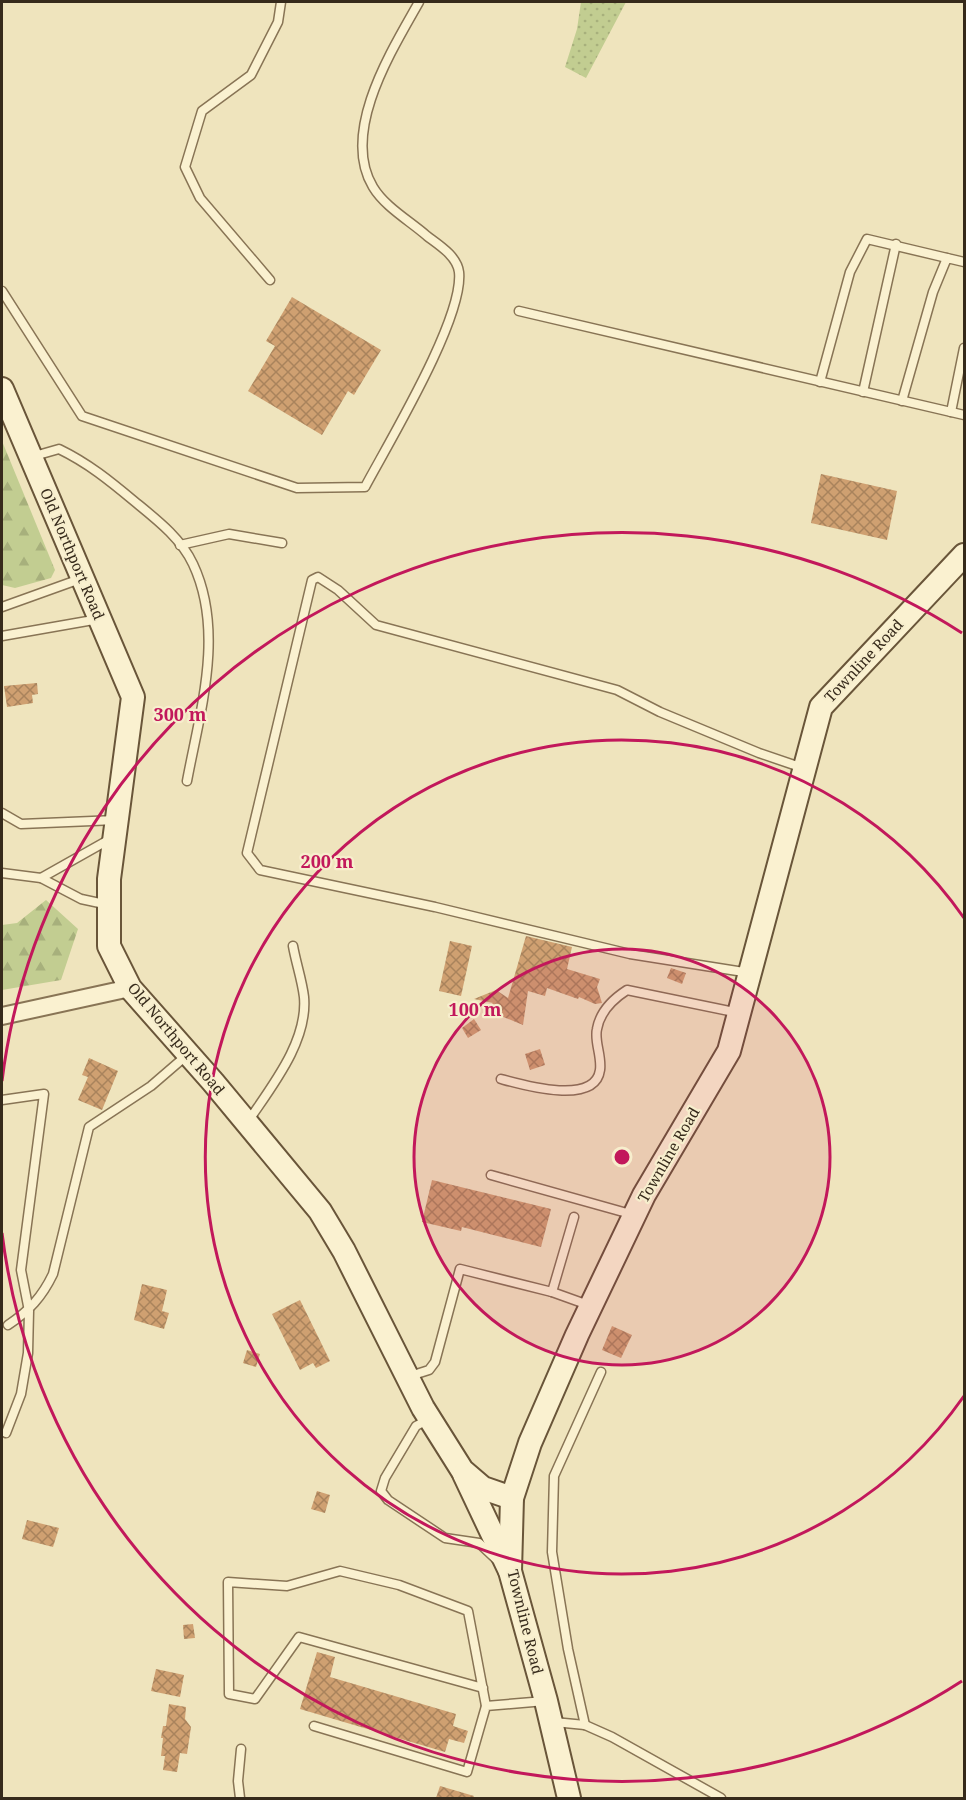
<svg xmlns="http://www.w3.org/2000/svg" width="966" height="1800" font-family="'Noto Serif',serif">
  <defs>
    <pattern id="grass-dots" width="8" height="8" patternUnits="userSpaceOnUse" patternTransform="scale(1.5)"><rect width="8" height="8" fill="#c2cd91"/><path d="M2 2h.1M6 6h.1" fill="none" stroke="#a7b07c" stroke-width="1.8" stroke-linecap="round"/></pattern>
    <pattern id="forest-firs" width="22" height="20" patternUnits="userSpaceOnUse" patternTransform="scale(1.5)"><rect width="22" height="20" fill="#c2cd91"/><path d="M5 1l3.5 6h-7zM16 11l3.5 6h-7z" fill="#a7b07c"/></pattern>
    <pattern id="building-cross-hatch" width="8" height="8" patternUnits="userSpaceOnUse" patternTransform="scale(1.5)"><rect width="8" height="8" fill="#cfa071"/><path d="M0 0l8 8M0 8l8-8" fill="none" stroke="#a9835c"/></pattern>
  </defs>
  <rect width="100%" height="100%" fill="#efe4bd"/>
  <path fill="url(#grass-dots)" d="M581,2H626L586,78L565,67L577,29Z"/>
  <g fill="url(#forest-firs)">
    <path d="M2,441L55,570L51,578L15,588L2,585Z"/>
    <path d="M46,900L78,929L61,980L2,990V925L17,923Z"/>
  </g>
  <g fill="url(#building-cross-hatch)">
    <path d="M292,297L381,350L354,395L348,391L322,435L248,391L275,346L266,341Z"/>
    <path d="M821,474L897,491L887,540L811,523Z"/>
    <path d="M37,683L38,694L32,695L33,703L7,707L4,686Z"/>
    <path d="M526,936L572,947L567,969L600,979L597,987L602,1003L595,1004L579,997L578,999L547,988L545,996L528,991L523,1025L484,1009L493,1003L474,999L496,990L508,998Z"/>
    <path d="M450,941L472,946L461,996L439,991Z"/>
    <path d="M671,968L686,973L682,984L667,978Z"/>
    <path d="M474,1019L481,1030L468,1038L462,1028Z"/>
    <path d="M540,1049L545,1065L530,1070L525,1054Z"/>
    <path d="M89,1058L118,1071L102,1110L78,1100L88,1077L82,1075Z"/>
    <path d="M432,1180L551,1209L541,1247L462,1227L461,1231L422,1222Z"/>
    <path d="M142,1284L167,1290L162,1311L169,1313L164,1329L134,1320Z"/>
    <path d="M300,1300L330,1361L316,1368L313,1363L300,1370L272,1314Z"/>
    <path d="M612,1326L632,1335L621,1358L602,1350Z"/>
    <path d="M247,1350L260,1354L256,1367L243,1363Z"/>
    <path d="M317,1491L330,1495L325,1513L311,1509Z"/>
    <path d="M27,1520L59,1528L53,1547L22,1539Z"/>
    <path d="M193,1624L195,1638L184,1639L183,1625Z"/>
    <path d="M317,1652L335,1657L330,1677L456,1714L453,1726L468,1731L464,1743L449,1739L445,1752L300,1709Z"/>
    <path d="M156,1669L184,1675L180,1697L151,1691Z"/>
    <path d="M169,1704L186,1707L185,1719L191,1727L187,1754L180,1753L177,1772L163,1770L165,1756H161L163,1738H161L163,1726H166Z"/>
    <path d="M440,1786L474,1796L473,1798H436Z"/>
  </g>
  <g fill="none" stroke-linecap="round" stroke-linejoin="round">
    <g stroke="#887455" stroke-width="11">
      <g id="lane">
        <path d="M270,280L200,198L185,167L202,111L251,75L278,22L281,2"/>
        <path d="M2,291L82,416L297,488L365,487C389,442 464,318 459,272C457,256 439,245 427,236C410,221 385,207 373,187C340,132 392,50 419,2"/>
        <path d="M519,311L964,415"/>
        <path d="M820,382L850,272L867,239L947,258"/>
        <path d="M863,392L896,244"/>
        <path d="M902,401L933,292L947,258L964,262"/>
        <path d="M951,412L964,348"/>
        <path d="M31,457L59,449C88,463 110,481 134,501C156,519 181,538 193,564C225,632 200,711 187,781"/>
        <path d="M180,545L229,534L282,543"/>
        <path d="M2,607L80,579"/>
        <path d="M2,636L99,619"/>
        <path d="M2,813L21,824L116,820"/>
        <path d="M2,873L41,878"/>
        <path d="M109,905L81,899L41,878L112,838"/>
        <path d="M750,973L630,954L435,907L260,870L247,853L312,580L318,577L338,590L376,625L617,690L660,712L759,753L803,768"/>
        <path d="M501,1079C523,1085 595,1106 600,1070C602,1056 594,1041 597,1029C600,1012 613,999 627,990L739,1013"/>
        <path d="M2,1100L44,1094L21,1270L29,1311L28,1353L21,1394L6,1433"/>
        <path d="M247,1123C271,1087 308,1042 304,997C302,980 296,963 293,946"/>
        <path d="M491,1175L634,1215"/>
        <path d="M552,1292L574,1217"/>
        <path d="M8,1325C29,1311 42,1297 53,1274L89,1127L151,1086L187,1055"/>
        <path d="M410,1376L429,1370L435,1362L460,1269L552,1292L591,1306"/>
        <path d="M429,1419L416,1426L385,1478L381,1491L388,1500L445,1538L479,1543L496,1559"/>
        <path d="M483,1688L299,1637L255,1699L229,1694L228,1582L287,1586L340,1571L399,1585L468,1611L486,1706"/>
        <path d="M554,1722L585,1725L612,1737L721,1798"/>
        <path d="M585,1725L568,1649L552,1552L554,1476L601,1372"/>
        <path d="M314,1726L467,1772L486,1706L545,1701"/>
        <path d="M240,1798L238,1781L241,1749"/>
      </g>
    </g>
    <g stroke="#887455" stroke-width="20">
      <path id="street" d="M2,1016L130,988"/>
    </g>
    <g stroke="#695539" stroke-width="26">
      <g id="secondary">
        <path d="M2,389L133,697L109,879V946L130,988L213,1082L320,1211L344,1251L423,1408L462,1470L483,1488L512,1498"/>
        <path d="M464,1474L509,1569"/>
        <path d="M569,1798L546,1701L510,1571L512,1498L530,1443L577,1335L644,1195L729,1051L821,707L964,555"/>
      </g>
    </g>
    <use href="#lane" stroke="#faf1d0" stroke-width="8"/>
    <use href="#street" stroke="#faf1d0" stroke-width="16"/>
    <use href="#secondary" stroke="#faf1d0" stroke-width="22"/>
  </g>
  <circle cx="622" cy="1157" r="208" fill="#c2185b" fill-opacity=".12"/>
  <g fill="none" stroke="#c2185b" stroke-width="3">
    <circle cx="622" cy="1157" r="208"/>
    <path d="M964 1396A417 417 0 1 1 964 918"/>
    <path d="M962 1681A625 625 0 0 1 2 1233M2 1081A625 625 0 0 1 962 633"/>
  </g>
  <g text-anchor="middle" stroke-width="4.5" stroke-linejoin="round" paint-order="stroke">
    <g font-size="15" fill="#362a1b" stroke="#f7eecd">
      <text transform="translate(72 554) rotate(67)" y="5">Old Northport Road</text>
      <text transform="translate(864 661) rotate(-47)" y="5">Townline Road</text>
      <text transform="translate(176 1039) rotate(50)" y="5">Old Northport Road</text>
      <text transform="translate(669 1155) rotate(-60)" y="5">Townline Road</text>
      <text transform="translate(525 1622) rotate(76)" y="5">Townline Road</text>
    </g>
  </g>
  <circle cx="622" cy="1157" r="9" fill="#c2185b" stroke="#f7eecd" stroke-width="3"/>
  <g font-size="18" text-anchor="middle" font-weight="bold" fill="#c2185b" stroke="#f7eecd" stroke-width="4.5" stroke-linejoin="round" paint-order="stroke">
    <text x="180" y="721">300 m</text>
    <text x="327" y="868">200 m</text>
    <text x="475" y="1016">100 m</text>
  </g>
  <rect width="966" height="1800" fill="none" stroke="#362a1b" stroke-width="6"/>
</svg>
